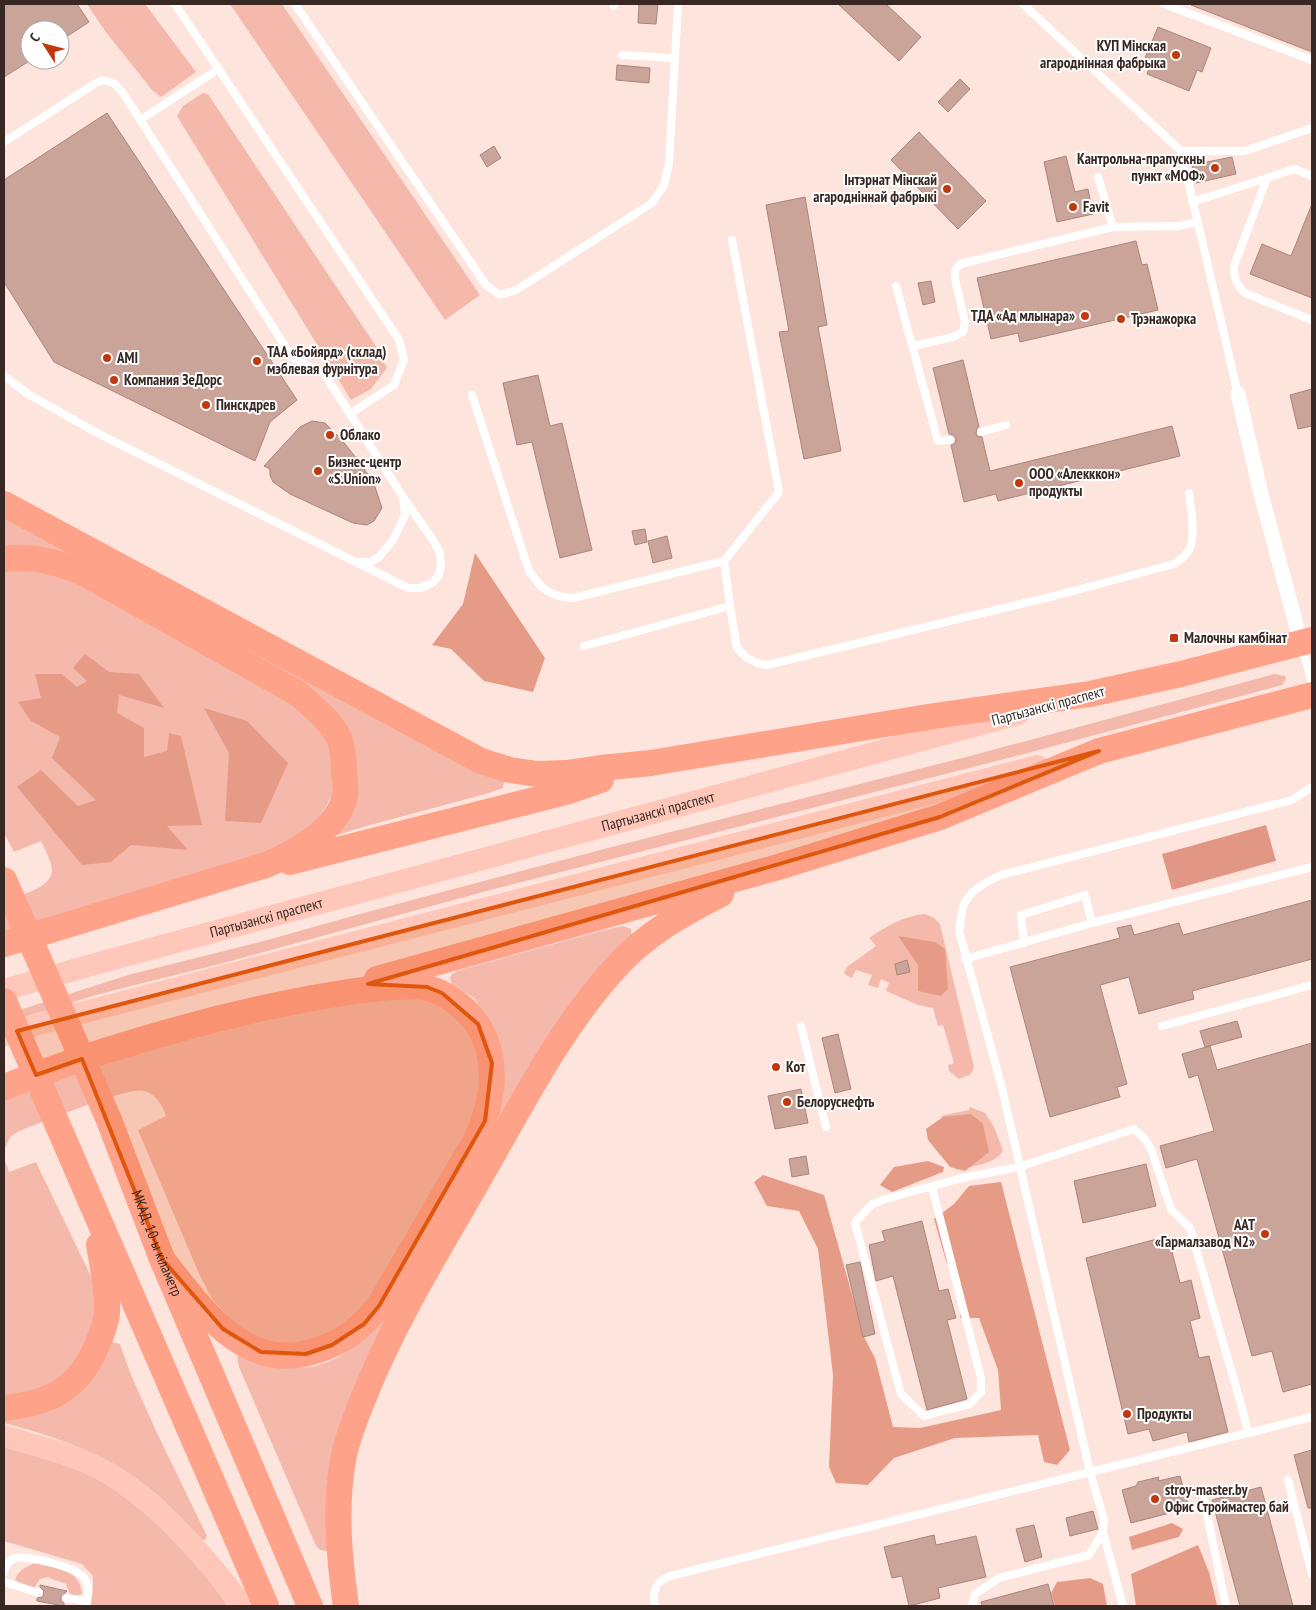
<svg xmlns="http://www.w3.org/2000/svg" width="1316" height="1610" font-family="'PT Sans Narrow',sans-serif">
  <rect width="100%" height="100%" fill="#fde4dd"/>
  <g fill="#f4b9aa">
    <path d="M87,4H145L196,72L161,97L152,90L105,31Z"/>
    <path d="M230,4H282L480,295L445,320Z"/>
    <path d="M203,93L208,94L377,348L387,368L371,389L351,400L177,116L183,106Z"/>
    <path d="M4,515L504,781L503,788L489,793L363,827L331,837L353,789L299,682L4,550Z"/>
    <path d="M17,568L66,577L286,695L329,737L334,779L332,795L324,810L312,825L272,851L4,931V900C18,895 50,890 52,871C52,861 45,850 41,841L14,852L4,833V571Z"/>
    <path d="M1275,674L1285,676L1286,679L1282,685L1024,754L494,889L220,964L119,989L89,997L4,1026V1015L128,975L264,941L356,915L608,848L970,756Z"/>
    <path d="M925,914L934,918L940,924L974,1067L971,1074L959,1079L949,1071L948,1065L954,1063L943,1025L938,1026L933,1008L918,1005L886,991L889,983L881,979L878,988L868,985L872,975L856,970L852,978L846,975L844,972L847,967L876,946L869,938C887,926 903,916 925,914Z"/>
    <path d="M623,926L631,929L632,938L388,1322L330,1547L327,1551L320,1550L316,1546L239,1367L237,1357L241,1354C257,1359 274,1364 290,1367C329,1374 372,1337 393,1308L501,1107L504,1093V1075L487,1016L474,998L452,984L450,979L451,975L457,971L601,931Z"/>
    <path d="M417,992L462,1016L484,1069L473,1127L376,1295L327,1339L267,1345L233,1322L212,1299L200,1276L138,1130L166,1116C163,1106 156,1094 144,1091C128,1086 40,1124 19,1131L11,1136L4,1150V1097L111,1057L367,993Z"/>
    <path d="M970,1107L985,1113L994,1127L1003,1150C996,1165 971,1166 956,1170L941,1116L969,1110Z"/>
    <path d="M4,1158L9,1172L36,1162L99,1293L100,1307L82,1354L54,1385L4,1398Z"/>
    <path d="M112,1342L120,1344L131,1375L156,1431L207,1536L205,1540H198C153,1474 79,1442 4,1423V1416C46,1411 72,1412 96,1372C103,1362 109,1353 112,1342Z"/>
    <path d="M4,1442L80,1470L115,1488L141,1506L201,1569L228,1606H91L93,1588V1576L82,1564L4,1541Z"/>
    <path d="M35,1563C55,1568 80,1568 82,1594L76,1596L70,1594L66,1584L47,1577L40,1579L34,1588L21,1583L15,1580C18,1570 26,1567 35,1563Z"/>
  </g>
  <g fill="#e69b87">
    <path d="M475,553L545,658L533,692L484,681L451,649L432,645L463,604Z"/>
    <path d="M85,654L109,672L139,674L164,708L119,695L117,713L144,728V757L167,751L169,733L181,736L202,825L167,826L188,850L131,845L111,862L82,865L17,787L41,770L78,806L96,800L52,758L60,737L31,721L18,702L41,698L35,674H62L77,687L87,681L73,668Z"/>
    <path d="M204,708L247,721L288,763L261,823L225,821L229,753Z"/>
    <path d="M898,936L935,942L945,949L948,989L941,996L918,991V965Z"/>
    <path d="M971,1114L983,1124L989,1152L965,1171L950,1167L928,1140L926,1129L943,1117Z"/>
    <path d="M928,1161L944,1167L943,1172L892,1192L880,1185L894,1167Z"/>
    <path d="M763,1175L824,1195L864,1337L875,1358L893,1427L920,1428L1001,1410L998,1370L979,1318H960L963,1291L946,1261L934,1219L954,1204L969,1186L1001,1182L1070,1450L1057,1465L1044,1462L1038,1435L955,1438L894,1458L868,1485L836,1483L829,1467L833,1375L818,1249L799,1211L767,1206L754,1182Z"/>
    <path d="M1172,1523L1183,1529L1179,1537L1132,1550L1129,1537Z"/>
    <path d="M1198,1545L1209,1572L1217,1605L1214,1606H1136L1131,1574Z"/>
    <path d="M1090,1578L1103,1584L1107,1606H1055L1051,1593L1057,1582Z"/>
  </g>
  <path fill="#e29784" d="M1266,825L1276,861L1172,890L1162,854Z"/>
  <g fill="#caa499" stroke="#aa857b">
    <path d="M4,4H77L89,22L60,41V30H30L31,60L4,77Z"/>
    <path d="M639,4H658L656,24L638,23Z"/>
    <path d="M838,4H886L921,37L899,61Z"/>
    <path d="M1191,4H1312V52L1191,5Z"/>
    <path d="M1158,27L1211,48L1202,72L1197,70L1189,91L1147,74L1152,60L1145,58Z"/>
    <path d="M617,65L650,68L649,83L616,80Z"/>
    <path d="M960,79L970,89L948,112L938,102Z"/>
    <path d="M107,113L297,400L270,422L255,461L54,362L4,282V180Z"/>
    <path d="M919,132L986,201L958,229L891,160Z"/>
    <path d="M494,146L501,158L487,167L480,155Z"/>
    <path d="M1066,156L1075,192L1088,189L1093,214L1057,222L1044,162Z"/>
    <path d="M1232,157L1236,174L1196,183L1192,165Z"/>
    <path d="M805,197L827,325L818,327L841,451L804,459L779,332L789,331L766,205Z"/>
    <path d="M1312,204V298L1250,274L1262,244L1291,256Z"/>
    <path d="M1136,241L1142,265L1147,264L1158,310L1020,342L1018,333L991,339L977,278Z"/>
    <path d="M931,281L935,302L923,305L918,283Z"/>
    <path d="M963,360L979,427L977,428L976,433L977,436L982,437L990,471L1172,426L1180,456L998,501L996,494L964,502L951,445L955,443L956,439L953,435L949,434L933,368Z"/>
    <path d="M538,375L550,426L562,423L592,550L560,558L532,442L517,445L503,383Z"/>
    <path d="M1312,389V426L1298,429L1290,395Z"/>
    <path d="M312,421L325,423L341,439L361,464L374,484L382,508L374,521L367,525L353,523L290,494L273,482L270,475V469L264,466L300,427Z"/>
    <path d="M645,529L647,542L635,545L632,531Z"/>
    <path d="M667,536L672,558L653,563L648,541Z"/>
    <path d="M1312,900V959L1192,991L1194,999L1139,1014L1129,977L1100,985L1127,1084L1117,1087L1120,1097L1050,1117L1010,967L1120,938L1117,928L1131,925L1134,935L1179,923L1183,935Z"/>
    <path d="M907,960L910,972L897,975L895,964Z"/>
    <path d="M1237,1021L1242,1037L1205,1047L1200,1031Z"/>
    <path d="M838,1034L851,1089L835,1093L822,1038Z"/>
    <path d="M1312,1043V1384L1283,1392L1272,1351L1252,1356L1197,1159L1166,1168L1160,1146L1214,1131L1198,1075L1189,1078L1182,1054L1210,1046L1217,1070Z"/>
    <path d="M801,1089L808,1123L775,1129L768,1096Z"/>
    <path d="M806,1156L809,1174L792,1177L789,1159Z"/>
    <path d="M1146,1164L1156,1206L1083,1223L1074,1181Z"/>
    <path d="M922,1221L939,1291L948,1289L956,1318L947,1320L967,1399L927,1410L893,1276L876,1281L869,1245L885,1241L882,1231Z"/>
    <path d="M1168,1236L1180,1283L1191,1280L1200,1318L1190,1321L1199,1358L1209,1356L1228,1432L1189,1442L1187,1432L1153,1441L1149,1429L1128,1434L1086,1258Z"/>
    <path d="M860,1262L875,1334L863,1337L846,1265Z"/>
    <path d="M1312,1450V1508H1308L1294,1455Z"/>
    <path d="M1180,1476L1189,1508L1131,1523L1122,1490L1136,1486L1138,1482L1159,1477L1158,1481Z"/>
    <path d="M1261,1487L1293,1606H1240L1212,1500Z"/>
    <path d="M1093,1511L1098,1529L1070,1536L1066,1518Z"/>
    <path d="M1034,1525L1042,1557L1025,1562L1016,1529Z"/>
    <path d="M934,1535L936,1545L976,1536L986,1577L938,1588L940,1598L909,1606L902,1576L892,1578L884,1547Z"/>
    <path d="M1048,1584L1054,1606H982L981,1602Z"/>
    <path d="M40,1585L67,1591L61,1597V1601L64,1603V1606L37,1601V1598L42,1597L44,1594L43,1590L40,1587Z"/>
  </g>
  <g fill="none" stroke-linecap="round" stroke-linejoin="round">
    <g stroke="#fff" stroke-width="8">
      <path d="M175,4L399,340L404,360L394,385L350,414"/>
      <path d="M295,4L486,285L500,295L516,290L652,203L664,185L669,164L678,4"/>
      <path d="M1023,4L1181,151L1238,394"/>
      <path d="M1164,4L1312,60"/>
      <path d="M614,6V4"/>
      <path d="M622,55L674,58"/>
      <path d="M140,120L219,69"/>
      <path d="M4,142L96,83L103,80L114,83L123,93L292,357L325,375L403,497L433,540L440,553L441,564L439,575L432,583L420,588H408L99,434L28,394L4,376"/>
      <path d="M1181,151H1245L1312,128"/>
      <path d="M1098,177L1113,227L1179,226L1197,222"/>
      <path d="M1267,178L1234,266C1233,278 1237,285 1245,293L1312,320"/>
      <path d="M1192,202L1295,169L1312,176"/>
      <path d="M896,286L938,441L950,440"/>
      <path d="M913,346L953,337L963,332L965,323L955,278V270L960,264L1113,227"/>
      <path d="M472,395L529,571C541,589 551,597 573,598L724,561L779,492L732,240"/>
      <path d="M981,432L1006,425"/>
      <path d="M724,561L730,606L737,648L747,658L757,663L767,665L1054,596L1174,564C1180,560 1185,557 1189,550C1196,537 1191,509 1189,493"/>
      <path d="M358,562H371L379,557L393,540L405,515L403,499"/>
      <path d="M584,646L730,606"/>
      <path d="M1302,648L1312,682"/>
      <path d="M1092,923L1312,867"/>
      <path d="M965,959L1092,923L1085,895L1021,915L1024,943"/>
      <path d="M801,1026L826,1127"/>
      <path d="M1162,1026L1312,985"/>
      <path d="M932,1187L981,1378V1392L970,1404L924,1416L901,1394L855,1223L871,1205L882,1200L958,1179L1019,1167L1134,1129L1144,1138L1151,1149L1171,1209L1190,1228L1242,1408L1248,1433L1312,1417"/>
      <path d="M1288,1480L1312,1574"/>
      <path d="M1204,1500L1226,1606"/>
      <path d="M1103,1532L1123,1606"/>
      <path d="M4,1572C6,1565 8,1560 16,1558C28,1555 80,1568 85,1579C90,1587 87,1598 86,1606"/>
      <path d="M4,1582L39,1593"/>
      <path d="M66,1598L87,1601"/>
      <path d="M655,1606C652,1591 655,1582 670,1576L1090,1472L1001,1084L959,931C961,923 961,915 963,907C969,890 986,882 1001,875L1292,800L1312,787"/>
      <path d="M972,1606L975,1594L999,1578L1089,1555L1103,1532L1104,1519L1090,1472L1248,1433"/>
    </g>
    <path stroke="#fff" stroke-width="15" d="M1238,394L1261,494L1301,643"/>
    <g stroke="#fec7b9" stroke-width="22">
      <path id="s1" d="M4,990L95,964L1018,714"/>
      <path d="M4,1035L34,1025L1038,766"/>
      <path d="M4,1436C39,1447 75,1454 108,1473C162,1506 205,1557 243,1606"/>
    </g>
    <g stroke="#fea28a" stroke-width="26">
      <path d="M4,504L481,761L510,770L537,774L566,773L601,768L651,763L934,716L1090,694L1181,674L1312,640"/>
      <path d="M4,559C32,555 56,562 82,572L297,693C312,706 330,720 339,738C343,748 344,762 344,773C345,780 346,789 345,796C338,829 295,853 266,865L4,944"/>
      <path d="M290,862L566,792L601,780"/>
      <path id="s2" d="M4,880L109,1120L162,1259L310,1606"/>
      <path d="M377,979L775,868L940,817L1099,751L1312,695"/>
      <path d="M4,1001L266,1606"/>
      <path d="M4,1087C42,1073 79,1058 118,1047C191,1024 267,1005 342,993C363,990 409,983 428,988C453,995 476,1016 485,1039C498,1073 491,1106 477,1138L379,1306C360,1328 346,1341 318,1350C245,1376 201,1308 162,1259"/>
      <path d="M4,1408C48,1403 75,1392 95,1350C100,1338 106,1326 107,1313C108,1291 103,1267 99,1245"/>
      <path d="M346,1606C339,1556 334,1506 344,1455C349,1432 359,1409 368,1387C397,1317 437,1252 475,1186C519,1110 558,1030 617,966C646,934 683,913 721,894"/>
    </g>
  </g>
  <path fill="#df570d" fill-opacity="0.2" stroke="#df570d" stroke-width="4" stroke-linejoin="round" d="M1099,751L940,817L368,984L427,987L442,993L478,1024L492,1063L485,1121L379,1306L364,1324L332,1345L306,1354L261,1352L223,1329L162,1259L82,1059L36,1075L17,1031Z"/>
  <g fill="#c1380f" stroke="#fff" stroke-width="2">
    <circle cx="1176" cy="55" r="5"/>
    <circle cx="1215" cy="168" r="5"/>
    <circle cx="947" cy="189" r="5"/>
    <circle cx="1073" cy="207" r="5"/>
    <circle cx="1085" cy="316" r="5"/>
    <circle cx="1121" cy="319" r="5"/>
    <circle cx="107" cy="358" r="5"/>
    <circle cx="257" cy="361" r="5"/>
    <circle cx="114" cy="380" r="5"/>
    <circle cx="206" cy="405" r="5"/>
    <circle cx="330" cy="435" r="5"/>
    <circle cx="318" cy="471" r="5"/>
    <circle cx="1019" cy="483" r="5"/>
    <rect x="1169" y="633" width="10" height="10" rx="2.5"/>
    <circle cx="776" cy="1067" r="5"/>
    <circle cx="787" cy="1102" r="5"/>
    <circle cx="1265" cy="1234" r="5"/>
    <circle cx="1127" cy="1414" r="5"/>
    <circle cx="1155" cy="1499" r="5"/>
  </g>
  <g text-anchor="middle" stroke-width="4" stroke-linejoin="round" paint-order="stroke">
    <g font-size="15" font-weight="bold" fill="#372824" stroke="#fff" text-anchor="start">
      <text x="1166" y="51" text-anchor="end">КУП Мінская<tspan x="1166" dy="17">агароднінная фабрыка</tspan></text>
      <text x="1205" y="164" text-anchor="end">Кантрольна-прапускны<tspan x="1205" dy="17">пункт «МОФ»</tspan></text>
      <text x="937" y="185" text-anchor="end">Інтэрнат Мінскай<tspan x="937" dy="17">агародніннай фабрыкі</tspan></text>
      <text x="1083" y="212">Favit</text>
      <text x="1075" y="321" text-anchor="end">ТДА «Ад млынара»</text>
      <text x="1131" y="324">Трэнажорка</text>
      <text x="267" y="357">ТАА «Бойярд» (склад)<tspan x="267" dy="17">мэблевая фурнітура</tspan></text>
      <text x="117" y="363">AMI</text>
      <text x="124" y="385">Компания ЗеДорс</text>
      <text x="216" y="410">Пинскдрев</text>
      <text x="340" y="440">Облако</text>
      <text x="328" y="467">Бизнес-центр<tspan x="328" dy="17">«S.Union»</tspan></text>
      <text x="1029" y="479">ООО «Алекккон»<tspan x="1029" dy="17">продукты</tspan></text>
      <text x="1184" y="643">Малочны камбінат</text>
      <text x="786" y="1072">Кот</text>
      <text x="797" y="1107">Белоруснефть</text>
      <text x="1255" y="1230" text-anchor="end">ААТ<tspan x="1255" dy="17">«Гармалзавод N2»</tspan></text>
      <text x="1137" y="1419">Продукты</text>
      <text x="1165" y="1495">stroy-master.by<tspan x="1165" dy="17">Офис Строймастер бай</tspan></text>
    </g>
    <g font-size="15" fill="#372824" stroke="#fff">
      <text transform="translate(1048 706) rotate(-15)" y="5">Партызанскі праспект</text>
      <text dy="5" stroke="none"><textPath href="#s1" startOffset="678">Партызанскі праспект</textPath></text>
      <text dy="5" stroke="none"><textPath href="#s1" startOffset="272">Партызанскі праспект</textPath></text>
      <text dy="5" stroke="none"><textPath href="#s2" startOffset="394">МКАД, 10-ы кіламетр</textPath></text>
    </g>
  </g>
  <rect width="1316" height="1610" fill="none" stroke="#372824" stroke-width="10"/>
  <g transform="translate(45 45) rotate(306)"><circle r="24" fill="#ffffff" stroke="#afa9a7"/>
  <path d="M0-4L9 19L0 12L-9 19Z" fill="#c1380f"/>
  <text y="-8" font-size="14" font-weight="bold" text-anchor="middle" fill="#372824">С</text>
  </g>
</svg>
